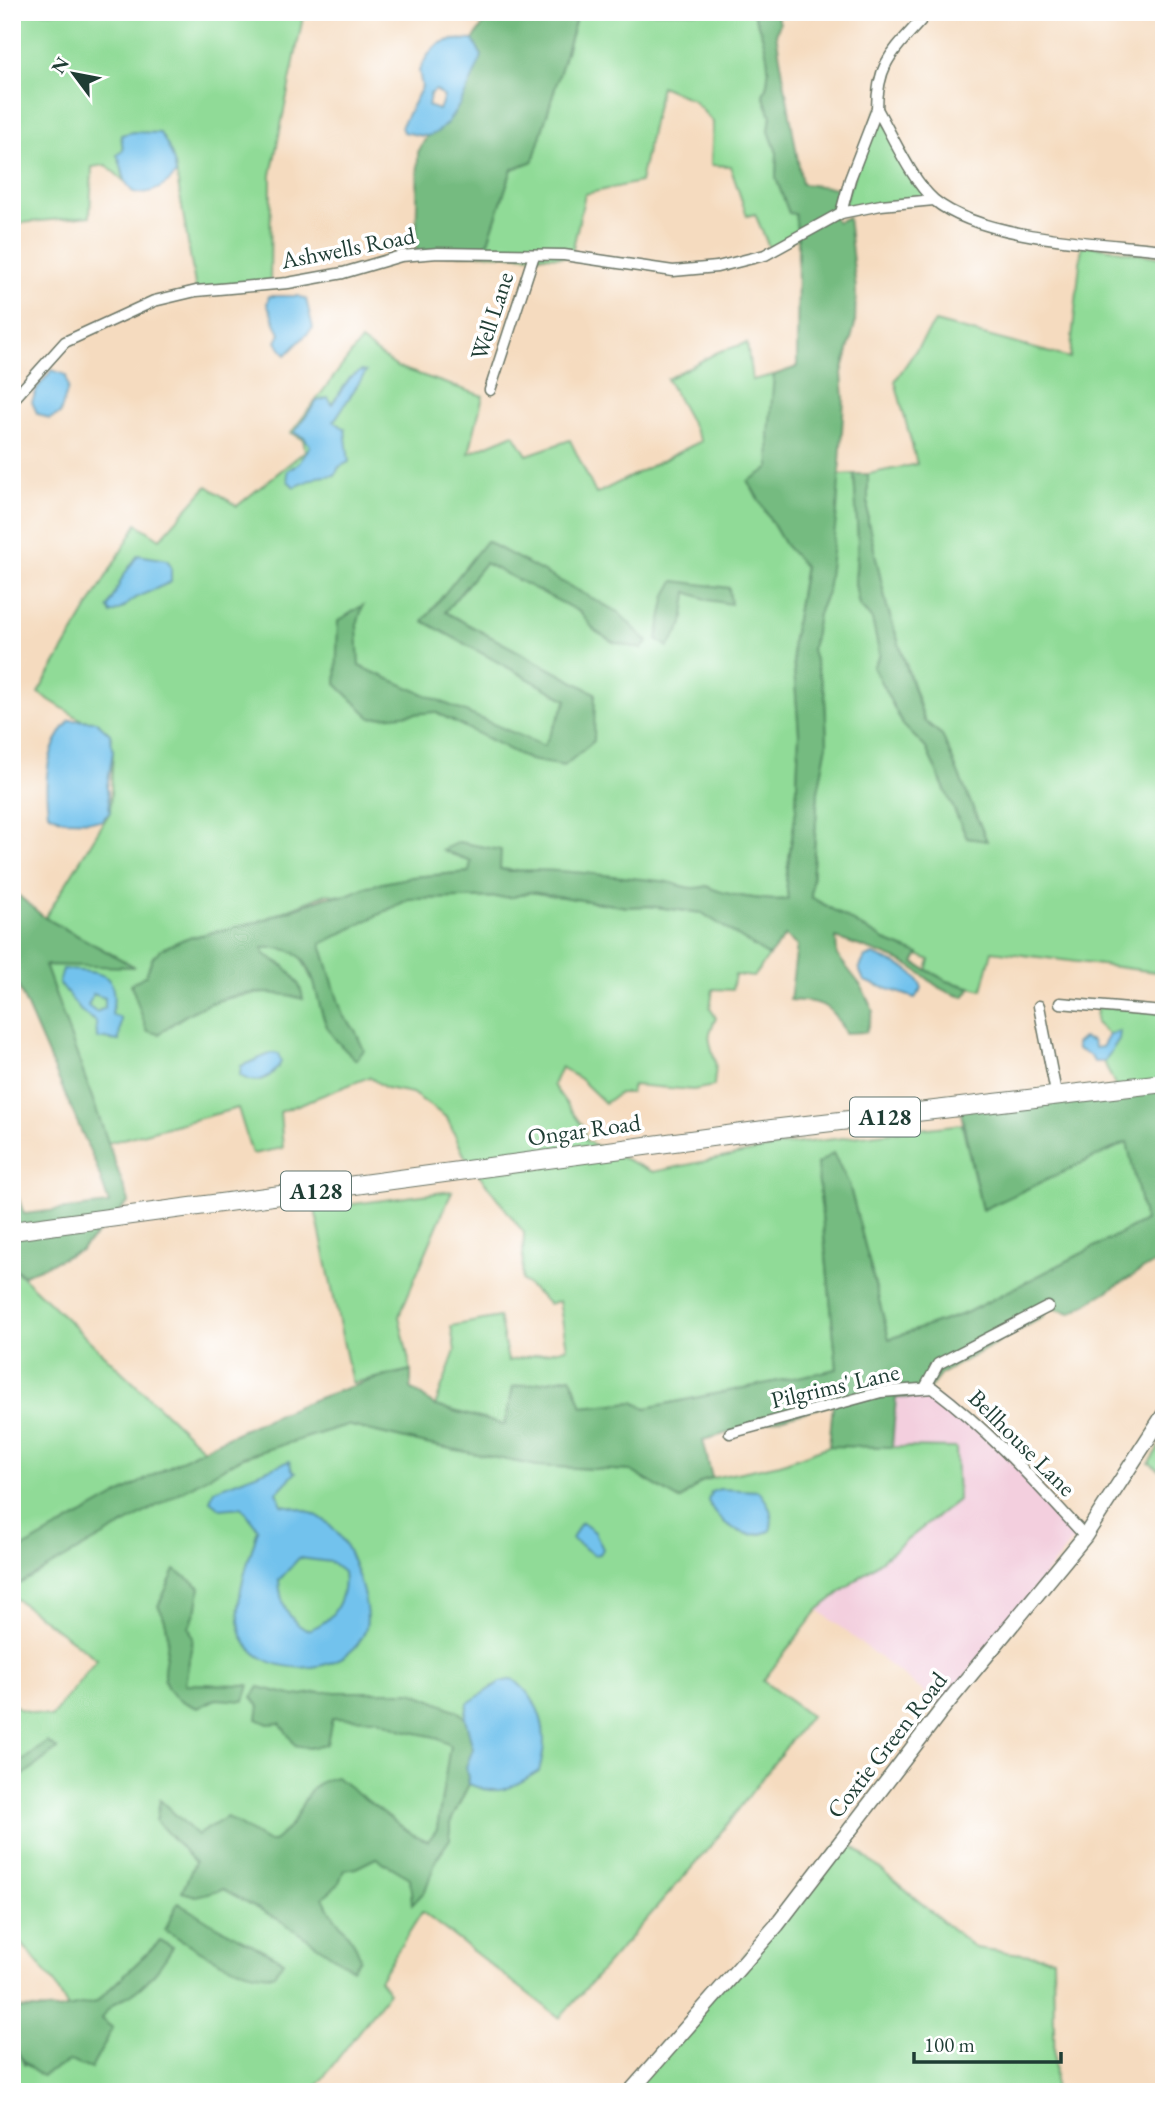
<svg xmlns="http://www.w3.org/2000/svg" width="1176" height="2104" font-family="'EB Garamond',serif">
  <rect width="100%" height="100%" fill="#fff"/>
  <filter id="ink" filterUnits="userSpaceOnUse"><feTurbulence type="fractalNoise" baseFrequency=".0143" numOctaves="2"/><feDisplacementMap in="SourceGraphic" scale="14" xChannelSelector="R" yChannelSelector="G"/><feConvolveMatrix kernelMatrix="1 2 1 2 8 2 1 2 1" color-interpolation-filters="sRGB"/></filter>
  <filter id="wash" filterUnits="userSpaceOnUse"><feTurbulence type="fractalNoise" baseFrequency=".00686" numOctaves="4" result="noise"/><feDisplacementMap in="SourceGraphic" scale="28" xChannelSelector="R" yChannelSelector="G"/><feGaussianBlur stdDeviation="1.57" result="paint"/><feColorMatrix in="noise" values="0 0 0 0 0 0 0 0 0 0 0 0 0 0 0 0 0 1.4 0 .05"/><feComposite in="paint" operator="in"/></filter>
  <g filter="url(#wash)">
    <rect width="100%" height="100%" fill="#f5dbbf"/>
    <path fill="#f3cfde" d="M930,1396L942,1399L1021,1470L1075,1537L942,1706L683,1505L712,1478L780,1464L829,1446L892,1447L896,1398Z"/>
    <g fill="#90db97" stroke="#588c66" stroke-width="2">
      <path d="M12,12H304L271,175L270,284L196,291L175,165L123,150L120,158L124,181L106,165L92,167L90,216L12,224Z"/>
      <path d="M578,12H752C764,34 775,72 763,95L771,116L769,131L777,153L776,178L789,213H795L798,237L771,252L755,214L747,216L730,166L711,165L713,122L693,100L661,86L640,182L585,194L571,257L484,254L512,169L533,161Z"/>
      <path d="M1078,12H1115L1108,26Z"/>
      <path d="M877,109L934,200L841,213Z"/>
      <path d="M1082,244L1164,258V973L992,951L982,990L947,981L927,970L930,960L890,943L811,897L818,792L827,744L825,695L812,650L818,614L827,592L839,475L854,474L858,540L855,584L859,605L872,619L880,655L874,667L903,725L926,748L967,838L986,840L942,735L925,721L887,607L868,522V474L917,464L895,381L935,322L1070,358Z"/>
      <path d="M361,341L397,367L483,396L469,453L514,434L527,455L570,440L596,494L701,441L667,379L718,352L747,343L752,380L774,375L770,468L748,482L785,545L805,564L792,644L799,733L796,810L786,880L788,899C772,902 721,895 707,886L691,890L666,882L500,869L451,854L471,861L470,872L412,877L344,896L326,894L257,922L184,939L153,957L146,975L159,1034C199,1001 229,995 280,992L285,966L264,954L263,948C308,944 298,961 318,989C328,1004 343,1017 355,1030L343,1016L320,944L409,899L513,897L530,892L627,907L648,906L702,913L769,956L753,977L735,975L732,990L713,989L710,1008L716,1018C705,1040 710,1039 715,1061C717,1068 714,1079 714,1086L693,1090L633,1085L631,1093H620L605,1103L580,1079L561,1067L553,1085L583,1127L586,1141L653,1172L784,1145L962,1124L982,1210L1128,1142L1145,1221L966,1313L889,1339L849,1184L817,1164L837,1369L646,1408L633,1402L582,1407L571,1377L513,1387L505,1425L435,1406L455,1351L451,1326L499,1317L508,1361L567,1348L559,1301L549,1304L522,1280L524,1233L464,1155L447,1118L412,1093L386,1088L369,1077L280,1112L283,1148L252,1154L238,1108L108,1143L45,965L133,966L45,918L110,812L113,751L110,734L96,722L82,720L38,693L137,524L160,539L207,486L237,506L305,451L303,439L291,433Z"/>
      <path d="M1097,1006L1164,1011V1083L1117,1090L1104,1062L1119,1039V1031L1109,1035L1096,1023Z"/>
      <path d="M452,1191L399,1316L411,1370L352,1383L315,1209Z"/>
      <path d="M12,1267L223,1468L243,1457L347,1425L431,1445L538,1466L631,1471L680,1500L701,1482L712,1478L780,1464L829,1446L956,1448L958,1500L818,1610L763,1681L810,1716L708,1849L560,2018L422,1912L379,1980L389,1992L312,2092H12L13,2040L24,2065L96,2059L53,1981L12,1932V1703L20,1709L51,1717L97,1659L12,1596V1588L27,1578L12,1564Z"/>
      <path d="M1164,1439V1473L1149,1463Z"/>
      <path d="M843,1838L975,1948L1053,1958L1055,2092H630Z"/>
    </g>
    <g fill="#74bb80" stroke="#4a7c5a" stroke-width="2">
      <path d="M491,12H578L533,161L512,169L484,254L416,255L418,152L427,136C456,125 468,82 482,56L473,40Z"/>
      <path d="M752,12H775L780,23L776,34L802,184L839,188L832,213L837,222L848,217L856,289L855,324L842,373L844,399L837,512L827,592L818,614L812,650L825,695L827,744L818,792L811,897L890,943L919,954L914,963L947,981L971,988L964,997C931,989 933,979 908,965C885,953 861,947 836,938L837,955L862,987L873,1011L866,1032L845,1033C831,1003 822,1002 790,1000L797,946L785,936L769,956L702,913L648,906L627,907L530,892L513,897L409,899L321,944L343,1016L355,1030L364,1050L356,1060C346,1051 333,1039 327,1027C310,989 320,943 263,948L264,954C283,965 300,976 303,999C251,983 200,1000 159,1034L147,1031L131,984L146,975L153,957L161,949L184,939L258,922L326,897L344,896L368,886L412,877L469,872L471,861L442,850L459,842L501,850L500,869L509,871C559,868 610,876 661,881C681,883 686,892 707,886C721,895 772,902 788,899L786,880L796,810L799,733L792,644L805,567L785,545L748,481L770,468L769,434L774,375L797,367L798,237L795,214L789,213L776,178L777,153L769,131L771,116L763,95C775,72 764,34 752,12Z"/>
      <path d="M854,474H868V522L887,607L924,721L942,735L987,841L967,838L926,748L903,725L873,667L880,655L872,619L859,605L855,584L858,540Z"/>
      <path d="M486,541L618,612L648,642L641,649L613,642L595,631L580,612L485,563L445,612L595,693L594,741L564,766L530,760L435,712L371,718L336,684L338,621L363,605L357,625L359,666L544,746L567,700L423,621Z"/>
      <path d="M674,581L729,588L731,604L708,600L687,592L683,624L668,647L657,639L666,595Z"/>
      <path d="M12,890L45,918L135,967L45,965L129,1202L81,1250L24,1275L12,1267V1179L24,1214L109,1204L96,1165L12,972Z"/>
      <path d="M1164,1083V1257L1071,1313L1048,1307L1043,1317L941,1374L923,1397L896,1398L892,1447L829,1446L833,1404L703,1440L712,1478L701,1482L680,1500L631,1471L538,1466L431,1445L347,1425L243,1457L12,1588V1554C140,1483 267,1403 411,1370V1388L435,1406L505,1425L513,1387L571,1377L582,1407L633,1402L646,1408L837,1369L817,1164L833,1153L849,1184L889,1339L966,1313L1145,1221L1127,1142L982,1210L960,1108Z"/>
      <path d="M175,1570L200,1587L197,1608L189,1627L193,1638L185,1684L249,1685L244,1701L216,1699L198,1708C132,1685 188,1652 158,1606Z"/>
      <path d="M259,1687L295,1696L319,1692H412L458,1711L465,1718L473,1749L466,1767L469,1784L450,1823V1839L437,1858L425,1891L412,1905L410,1878L376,1858L356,1868L344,1870L338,1885L323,1897C332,1921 357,1937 360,1959L352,1969L281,1921L223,1889L196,1896L182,1892L195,1862L156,1821L160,1800L197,1835L227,1817L267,1842H273C278,1837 284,1832 289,1827C307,1804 302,1784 336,1777L412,1834L428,1841L437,1829L450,1745L435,1737L403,1730L376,1719L332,1718L327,1744L309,1748L295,1745L280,1723L268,1724L257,1719L259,1706L252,1697Z"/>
      <path d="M47,1742L57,1749L12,1784V1769Z"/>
      <path d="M178,1902L211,1923L284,1961L273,1975C232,1974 199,1950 165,1930Z"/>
      <path d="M160,1941L173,1947C162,1964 152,1979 136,1991C120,2002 113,2000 101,2019L113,2028L91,2069L70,2061L42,2076C12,2059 12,2040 12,2008L57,2010L96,2002Z"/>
    </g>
    <g fill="#72c2ed" stroke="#488090" stroke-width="2" fill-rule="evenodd">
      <path d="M473,40L482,56C474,76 451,135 426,136C419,136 410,133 403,132L401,127L422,87L419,71C434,42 440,38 473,40ZM436,90L444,97L439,110L428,106L430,94Z"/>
      <path d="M133,132L160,133C169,146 175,158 176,174C166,187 148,196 133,192C122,182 123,166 117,155L123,150L121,135Z"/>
      <path d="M269,296H298L306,299L313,328L286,355L276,342L280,334L267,304Z"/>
      <path d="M52,370L66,375L68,388L60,414L49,419L37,413L32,402L38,387Z"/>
      <path d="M361,371L366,372L334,421L345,429L349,462L339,467L335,475L318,477L294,487L288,481L287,471L299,463L310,446L304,437L294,433L317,401L328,398L332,404L350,378Z"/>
      <path d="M138,555L167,560L171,566V582L135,598L123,608L111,614L108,608L123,576Z"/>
      <path d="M70,720L96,721L110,734L113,751L107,787L110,812L101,821L63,820L48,813C44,779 46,747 70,720Z"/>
      <path d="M874,955C893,965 914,965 922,988L915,998L864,981L859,969L865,957Z"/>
      <path d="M63,969C101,974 120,969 112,1015L121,1018L119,1041L97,1038L96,1022L81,1011L59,983ZM93,994L105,998V1008L96,1012L88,1006Z"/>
      <path d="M1120,1031L1119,1039L1104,1062H1094L1091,1056L1077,1049L1076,1044L1083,1038L1092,1041L1095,1048L1102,1047L1109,1035Z"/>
      <path d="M272,1053L278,1054L281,1062C273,1078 255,1087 240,1075L241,1066Z"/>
      <path d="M289,1461L292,1470L296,1472L277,1492L282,1505C319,1510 339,1526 352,1560C359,1577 370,1609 366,1627C352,1682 249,1680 240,1628C234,1595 249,1561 258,1529L242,1507L221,1509L210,1501L214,1490ZM299,1558L330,1562L343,1572C347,1600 332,1624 306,1630C287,1619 280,1601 279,1580Z"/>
      <path d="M720,1489L759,1491C769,1504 775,1515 770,1531C745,1542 719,1524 708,1501L711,1492Z"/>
      <path d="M581,1522L595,1532L603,1549L600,1554L594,1555L572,1539Z"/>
      <path d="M513,1679C543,1702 550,1735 539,1771C513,1787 500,1798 469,1784L466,1767L473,1749L465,1718L468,1703L500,1682Z"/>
    </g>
  </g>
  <g filter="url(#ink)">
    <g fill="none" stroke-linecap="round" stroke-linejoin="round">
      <g stroke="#6a7465" stroke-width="13">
        <g id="minor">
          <path d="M877,109C877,58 898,48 928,12"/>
          <path d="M934,200L881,205L841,213L850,179L877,109C892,135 912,181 934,200C982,240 1102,243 1164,250"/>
          <path d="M490,390L534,255"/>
          <path d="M12,401L65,342L154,301L196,291L288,283L343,273L401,256L438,253L564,255L673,271L717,267L765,255L841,213"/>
          <path d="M1060,1003L1164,1012"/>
          <path d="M1039,1006L1057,1098"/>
          <path d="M925,1388L938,1364L1048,1307"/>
          <path d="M730,1433L881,1392L933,1388C990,1431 1037,1484 1085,1536"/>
        </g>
      </g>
      <g stroke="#6a7465" stroke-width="17">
        <path id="tertiary" d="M630,2092L777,1925L944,1707L1085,1536L1164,1414"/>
      </g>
      <g stroke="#6a7465" stroke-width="20">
        <path id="primary" d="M12,1231L772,1129L1164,1083"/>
      </g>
      <use href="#minor" stroke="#fff" stroke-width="10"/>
      <use href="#tertiary" stroke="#fff" stroke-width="14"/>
      <use href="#primary" stroke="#fff" stroke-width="18"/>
    </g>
  </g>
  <g text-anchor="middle" stroke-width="7" stroke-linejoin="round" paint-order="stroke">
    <g fill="#fff" stroke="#627771" stroke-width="2">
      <rect x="850" y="1097.5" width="70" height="39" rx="5"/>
      <rect x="281" y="1171.5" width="70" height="39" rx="5"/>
    </g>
    <g font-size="23" font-weight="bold" fill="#1f3d34">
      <text x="885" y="1125">A128</text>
      <text x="316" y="1199">A128</text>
    </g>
    <g font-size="24" fill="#1f3d34" stroke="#fff">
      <text transform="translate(348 248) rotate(-11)" y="8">Ashwells Road</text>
      <text transform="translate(492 316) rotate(-72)" y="8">Well Lane</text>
      <text transform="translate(584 1130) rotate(-8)" y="8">Ongar Road</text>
      <text transform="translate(835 1386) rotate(-13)" y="8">Pilgrims' Lane</text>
      <text transform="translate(1022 1443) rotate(45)" y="8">Bellhouse Lane</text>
      <text transform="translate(887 1745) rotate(-52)" y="8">Coxtie Green Road</text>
    </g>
  </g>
  <rect width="1176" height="2104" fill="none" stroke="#fff" stroke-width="42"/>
  <g transform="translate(74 74) rotate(302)" stroke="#ffffff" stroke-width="5" paint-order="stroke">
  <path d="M0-5L12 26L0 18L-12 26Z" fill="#1f3d34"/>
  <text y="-10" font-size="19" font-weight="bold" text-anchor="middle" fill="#1f3d34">N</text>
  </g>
  <path d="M914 2052v10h147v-10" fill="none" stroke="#1f3d34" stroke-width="3.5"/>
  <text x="924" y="2052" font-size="21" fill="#1f3d34" stroke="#ffffff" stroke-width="5" paint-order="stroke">100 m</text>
</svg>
